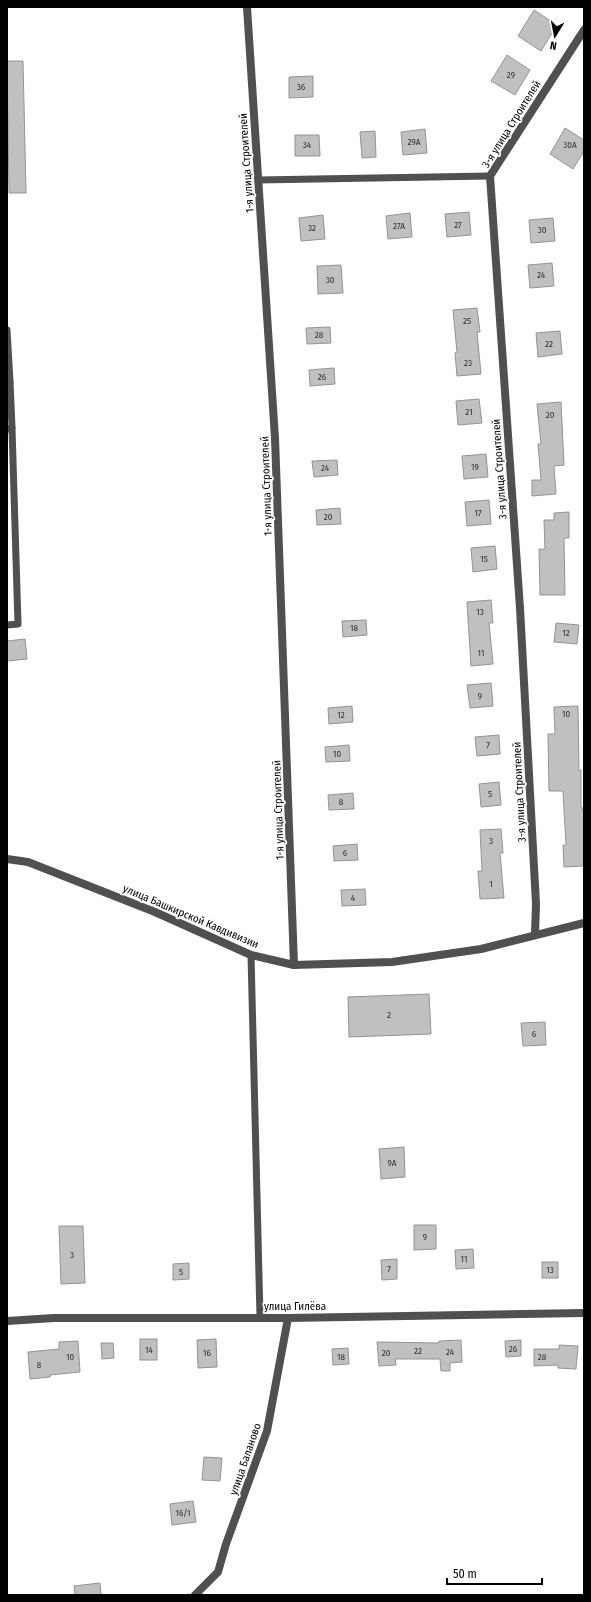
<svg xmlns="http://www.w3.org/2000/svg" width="591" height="1602" font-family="'Fira Sans Condensed',sans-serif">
  <rect width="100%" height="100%" fill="#fff"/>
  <g fill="#c0c0c0" stroke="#949494">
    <path d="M534,10L557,25L541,51L518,36Z"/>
    <path d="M507,55L530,70L515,95L491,81Z"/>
    <path d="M7,61H23L26,193H9Z"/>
    <path d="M313,76V97L289,98V77Z"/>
    <path d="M565,128L584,140V151L573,169L550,154Z"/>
    <path d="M425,129L427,153L403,155L401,132Z"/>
    <path d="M375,131L376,157L362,158L360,132Z"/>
    <path d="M295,135H319L320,156H295Z"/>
    <path d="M469,212L471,235L447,237L445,214Z"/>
    <path d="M410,213L412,237L388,239L386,216Z"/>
    <path d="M323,215L325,239L301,241L299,218Z"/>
    <path d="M553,218L555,241L531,243L529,220Z"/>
    <path d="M552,263L554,286L530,288L528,265Z"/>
    <path d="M341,265L343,293L318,294L317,266Z"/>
    <path d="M477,308L480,332H477L481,374L457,376L455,353L457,352L453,310Z"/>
    <path d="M330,327L331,343L307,344L306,328Z"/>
    <path d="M560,331L562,354L538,357L536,333Z"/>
    <path d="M334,368L335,384L310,386L309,370Z"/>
    <path d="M479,399L482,423L458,425L456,401Z"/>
    <path d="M561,402L564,465L554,466L556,494L532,496V480H541L538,444H541L537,404Z"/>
    <path d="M486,454L488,477L464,479L462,456Z"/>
    <path d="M337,460L338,475L314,477L312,461Z"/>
    <path d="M489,500L491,524L467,526L465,502Z"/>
    <path d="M340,508L341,524L317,525L316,510Z"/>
    <path d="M569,512V538H564L565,595H540L539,549H545L544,520H554V513Z"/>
    <path d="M495,546L497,569L473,572L471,548Z"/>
    <path d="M491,600L493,623H489L493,664L471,666L467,602Z"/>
    <path d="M366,620L367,635L343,637L342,621Z"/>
    <path d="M556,623L579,625L577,644L554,642Z"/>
    <path d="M25,639L27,659L7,661V641Z"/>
    <path d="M491,683L493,706L470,708L467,685Z"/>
    <path d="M352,706L353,722L329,724L328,708Z"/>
    <path d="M578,706L579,770H581V808H584V866L564,867L563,845H566L563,791H549L548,734H555L554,707Z"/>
    <path d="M499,735L500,754L477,756L475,737Z"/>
    <path d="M349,745L350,761L326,762L325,747Z"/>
    <path d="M499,782L501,805L481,807L479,784Z"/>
    <path d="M353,793L354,809L329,810L328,795Z"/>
    <path d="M501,829L503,853H500L504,898L480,899L478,871H482L480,830Z"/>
    <path d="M357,844L358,860L334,861L333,846Z"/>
    <path d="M365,889L366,905L342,906L341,890Z"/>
    <path d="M429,994L431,1034L349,1037L348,997Z"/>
    <path d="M545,1022L546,1045L523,1046L521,1023Z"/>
    <path d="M404,1147L405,1177L381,1179L379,1149Z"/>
    <path d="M414,1225H436V1249L414,1250Z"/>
    <path d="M59,1226H83L85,1283L61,1284Z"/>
    <path d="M473,1249L474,1268L456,1269L455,1250Z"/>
    <path d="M397,1259V1279L382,1280L381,1260Z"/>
    <rect x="542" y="1262" width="16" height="16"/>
    <path d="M189,1263V1279L173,1280V1264Z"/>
    <rect x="140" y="1339" width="17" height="21"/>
    <path d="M216,1339L217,1367L198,1368L197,1340Z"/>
    <path d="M461,1340L462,1362L450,1363V1371H441L440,1359H395L396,1365L379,1366L377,1342L439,1343V1341Z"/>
    <path d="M521,1340V1356L506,1357L505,1341Z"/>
    <path d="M78,1341L80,1372L50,1375V1377L30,1379L28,1352L59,1349V1342Z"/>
    <path d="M101,1343H113L114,1358L102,1359Z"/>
    <path d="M559,1345L578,1346L576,1369L558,1368V1365L534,1366V1349H559Z"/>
    <path d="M348,1348L349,1364L333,1365L332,1349Z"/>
    <path d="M204,1457L222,1458L220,1481L202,1480Z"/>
    <path d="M193,1501L196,1522L172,1525L170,1504Z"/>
    <path d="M100,1583L101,1595H75L74,1586Z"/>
  </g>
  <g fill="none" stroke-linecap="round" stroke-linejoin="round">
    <g stroke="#505050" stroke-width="7">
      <path d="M258,180L490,176"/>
      <path d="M7,330L10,382"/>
      <path d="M7,382H10L12,428"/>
      <path d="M7,429L12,428L18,624L7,625"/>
      <path d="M251,955L260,1317"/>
    </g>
    <g stroke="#505050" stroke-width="8">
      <path d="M247,7L275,438L294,965"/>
      <path d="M7,859L28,862L155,912L251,955L294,965L392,962L481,949L584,923"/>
      <path d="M535,934L536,904L520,608L490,176L584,30"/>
      <path d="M7,1321L54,1318H288L584,1313"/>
      <path d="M195,1595L218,1572L226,1544L267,1431L288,1318"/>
    </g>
  </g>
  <g text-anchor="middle" stroke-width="3.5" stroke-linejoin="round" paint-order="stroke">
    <g font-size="9" fill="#303030">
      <text x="511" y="78">29</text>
      <text x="301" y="90">36</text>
      <text x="414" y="145">29А</text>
      <text x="307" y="148">34</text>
      <text x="570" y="148">30А</text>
      <text x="458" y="228">27</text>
      <text x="399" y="229">27А</text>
      <text x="312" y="231">32</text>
      <text x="542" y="233">30</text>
      <text x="541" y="278">24</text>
      <text x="330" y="283">30</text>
      <text x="467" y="324">25</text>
      <text x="319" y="338">28</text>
      <text x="549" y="347">22</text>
      <text x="468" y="366">23</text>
      <text x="322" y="380">26</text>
      <text x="469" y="415">21</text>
      <text x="550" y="418">20</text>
      <text x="475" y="470">19</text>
      <text x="325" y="471">24</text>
      <text x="478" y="516">17</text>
      <text x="328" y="520">20</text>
      <text x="484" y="562">15</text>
      <text x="480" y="615">13</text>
      <text x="354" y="631">18</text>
      <text x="566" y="636">12</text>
      <text x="481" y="656">11</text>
      <text x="480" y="699">9</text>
      <text x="566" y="717">10</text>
      <text x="341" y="718">12</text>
      <text x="488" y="748">7</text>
      <text x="337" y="757">10</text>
      <text x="490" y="797">5</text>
      <text x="341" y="805">8</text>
      <text x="491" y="844">3</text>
      <text x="345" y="856">6</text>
      <text x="491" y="887">1</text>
      <text x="353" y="901">4</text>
      <text x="389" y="1018">2</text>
      <text x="534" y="1037">6</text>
      <text x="392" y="1166">9А</text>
      <text x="425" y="1240">9</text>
      <text x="72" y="1258">3</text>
      <text x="464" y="1262">11</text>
      <text x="389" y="1272">7</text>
      <text x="550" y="1273">13</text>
      <text x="181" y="1275">5</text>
      <text x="513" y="1352">26</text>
      <text x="149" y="1353">14</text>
      <text x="418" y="1354">22</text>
      <text x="450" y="1355">24</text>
      <text x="207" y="1356">16</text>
      <text x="386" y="1356">20</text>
      <text x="70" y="1360">10</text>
      <text x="341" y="1360">18</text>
      <text x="542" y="1360">28</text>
      <text x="39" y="1368">8</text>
      <text x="183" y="1516">16/1</text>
    </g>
    <g font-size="11" fill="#000" stroke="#fff">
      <text transform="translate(511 124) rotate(-58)" y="4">3-я улица Строителей</text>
      <text transform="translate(246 163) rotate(-94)" y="4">1-я улица Строителей</text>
      <text transform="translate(499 469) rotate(-94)" y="4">3-я улица Строителей</text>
      <text transform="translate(266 486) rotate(-92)" y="4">1-я улица Строителей</text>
      <text transform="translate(519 792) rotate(-93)" y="4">3-я улица Строителей</text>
      <text transform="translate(278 810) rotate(-92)" y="4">1-я улица Строителей</text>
      <text transform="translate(191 916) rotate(23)" y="4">улица Башкирской Кавдивизии</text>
      <text x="295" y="1310">улица Гилёва</text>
      <text transform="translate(245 1459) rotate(-71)" y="4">улица Баланово</text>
    </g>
  </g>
  <rect width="591" height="1602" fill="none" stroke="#000000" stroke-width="16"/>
  <g transform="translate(555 36) rotate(190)" stroke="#ffffff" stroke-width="3" paint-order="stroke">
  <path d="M0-3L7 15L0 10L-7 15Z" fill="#000000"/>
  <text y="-6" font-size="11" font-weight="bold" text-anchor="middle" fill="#000000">N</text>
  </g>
  <path d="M447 1578v6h95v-6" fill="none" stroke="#000000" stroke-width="2"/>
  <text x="453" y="1578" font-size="12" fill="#000000" stroke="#ffffff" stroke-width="3" paint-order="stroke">50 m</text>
</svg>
